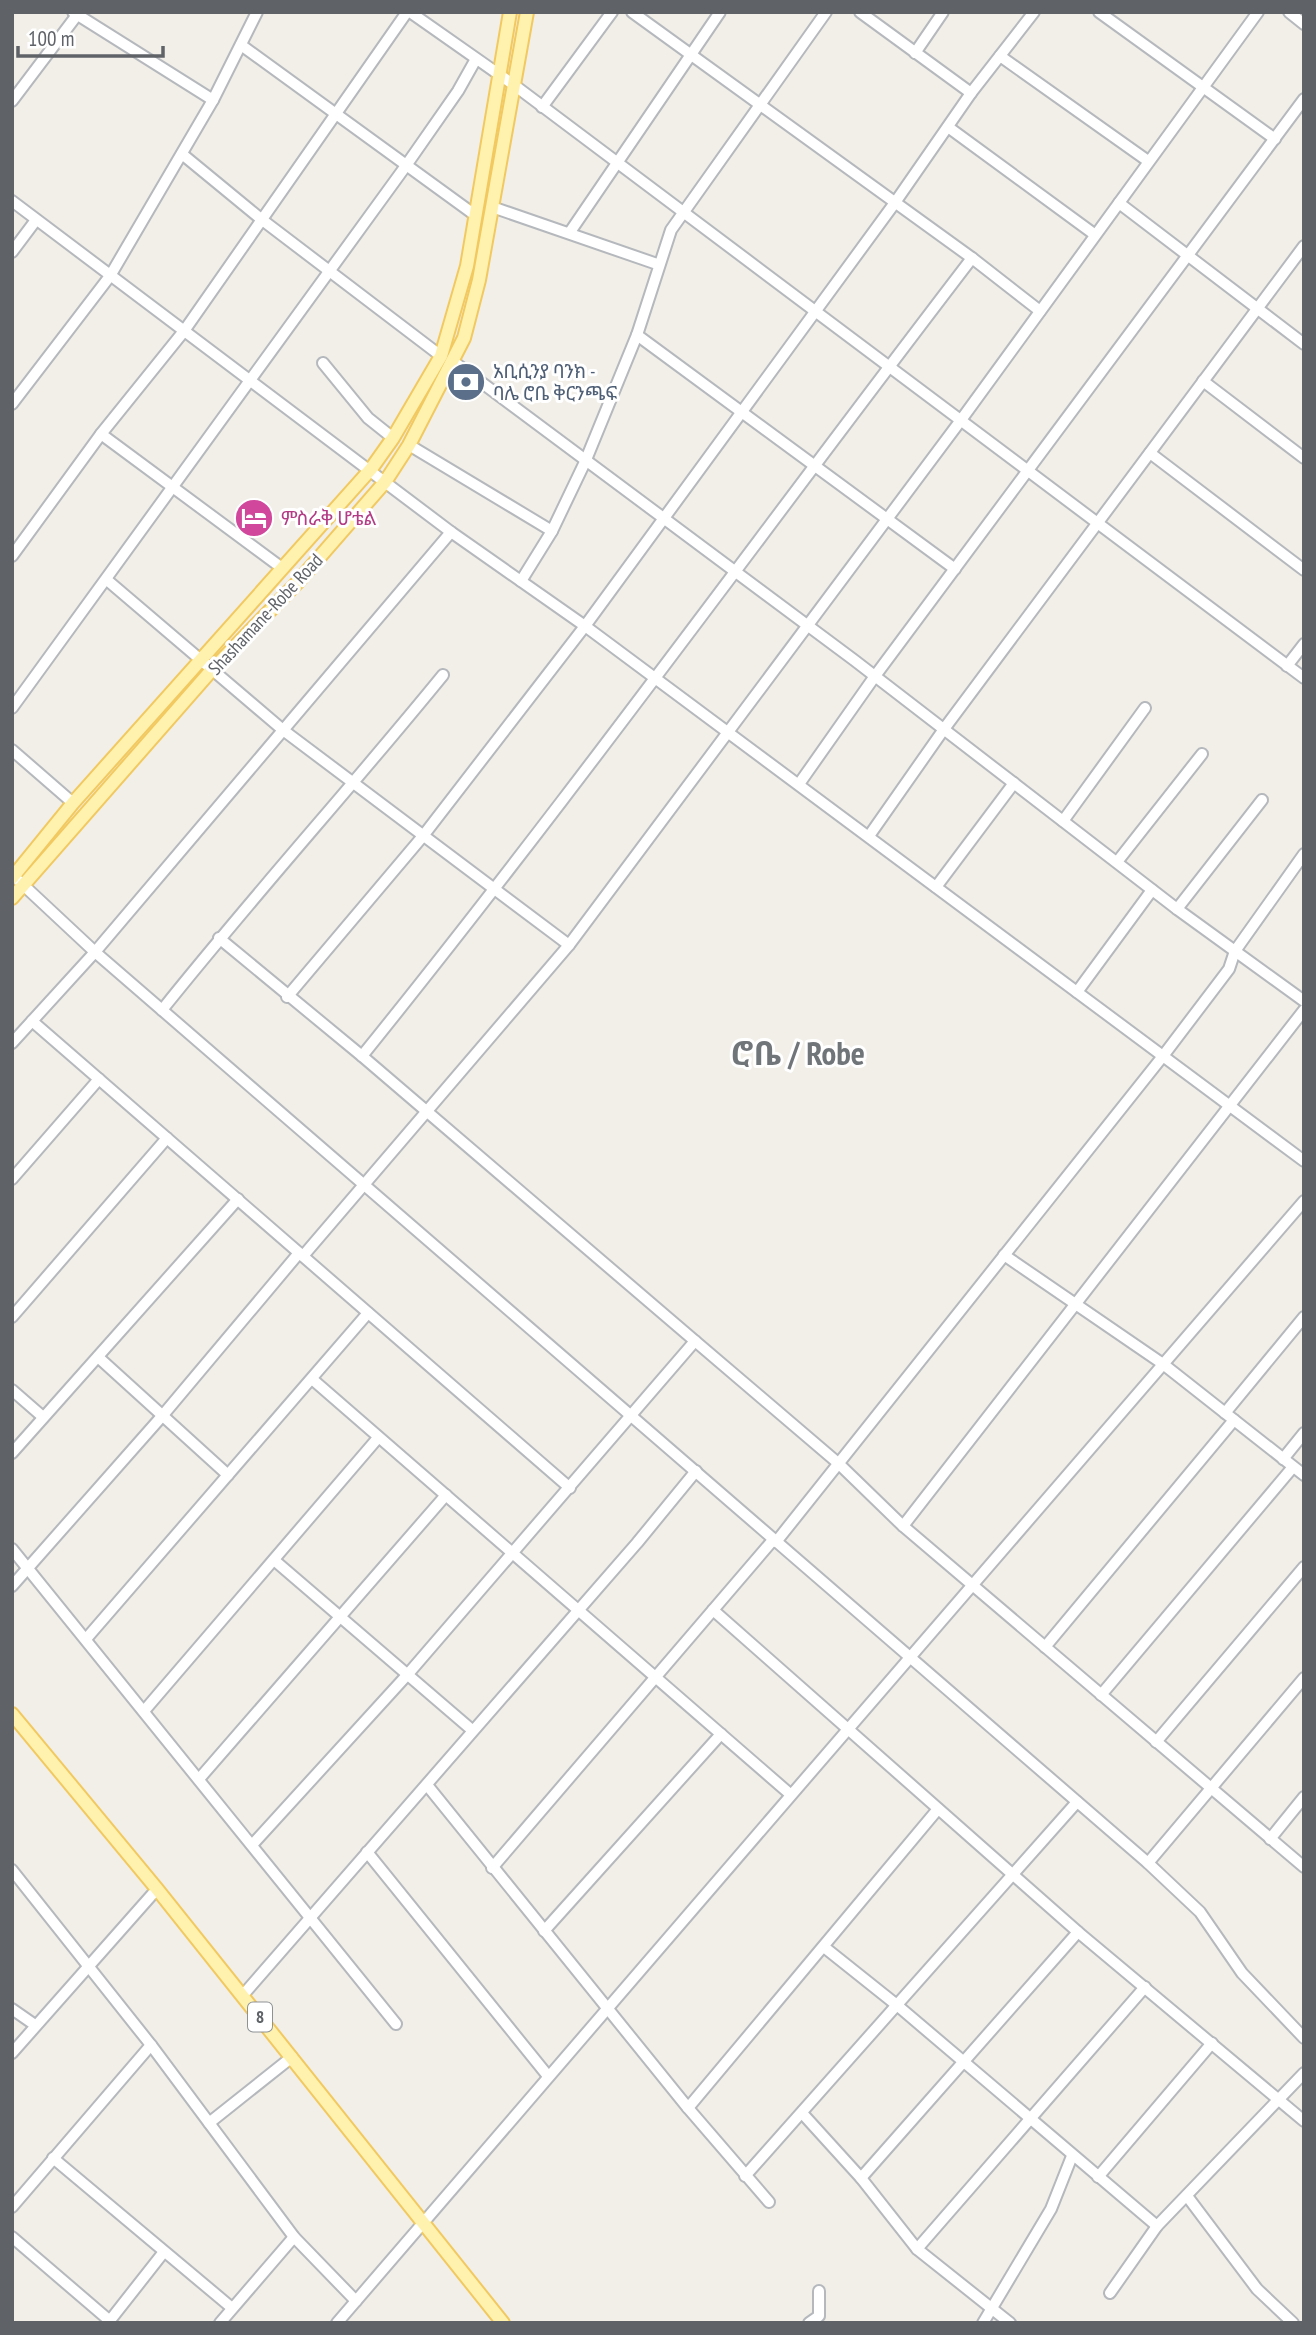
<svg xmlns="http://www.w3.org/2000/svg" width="1316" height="2335" font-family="'PT Sans Narrow','Noto Sans Ethiopic',sans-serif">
  <rect width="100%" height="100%" fill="#f1efe8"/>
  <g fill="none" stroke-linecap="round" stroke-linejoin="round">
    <g stroke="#b5b8bc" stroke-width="14">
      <g id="minor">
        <path d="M73,12L213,100"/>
        <path d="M410,12L514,85L1304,678"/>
        <path d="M632,12L972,258L1040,311"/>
        <path d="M860,12L971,93"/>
        <path d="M1099,12L1275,139"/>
        <path d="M1289,12L1304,24"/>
        <path d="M241,45L475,215"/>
        <path d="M915,53L943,12"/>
        <path d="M1000,56L1148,161"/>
        <path d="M12,101L77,15"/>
        <path d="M542,107L612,12"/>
        <path d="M948,127L1094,234"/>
        <path d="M182,154L261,219L441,356"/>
        <path d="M12,201L451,532L585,626L1304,1161"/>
        <path d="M1119,203L1304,344"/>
        <path d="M492,207L657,264"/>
        <path d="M570,232L720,12"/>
        <path d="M12,252L36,220"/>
        <path d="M637,335L955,569"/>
        <path d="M454,362L854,660L1177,909L1304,1001"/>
        <path d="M323,363L368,418L393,438"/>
        <path d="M1203,381L1304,458"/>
        <path d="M12,404L110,276L213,100L257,12"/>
        <path d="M101,434L282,568"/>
        <path d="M409,445L552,531"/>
        <path d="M1150,453L1304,570"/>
        <path d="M12,556L101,434L184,331L407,12"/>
        <path d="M107,580L283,730L569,945"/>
        <path d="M521,581L552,531L585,462L637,335L671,230L826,12"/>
        <path d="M1287,666L1304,644"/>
        <path d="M12,708L405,167L458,91L476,59"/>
        <path d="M12,750L73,803"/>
        <path d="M799,784L875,676L1304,99"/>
        <path d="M1063,821L1145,708"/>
        <path d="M869,836L944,729L1304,246"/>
        <path d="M1117,862L1202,754"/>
        <path d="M19,881L95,952L1148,1863L1200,1912L1242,1973L1304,2038"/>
        <path d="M936,887L1014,783"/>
        <path d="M1177,909L1262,800"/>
        <path d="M219,938L362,1056L695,1341L838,1463L903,1526L1304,1867"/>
        <path d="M1077,992L1152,890"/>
        <path d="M287,997L423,836L585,626L894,204L971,93L1034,12"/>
        <path d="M162,1010C253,896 351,788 443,675"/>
        <path d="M32,1021L570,1488"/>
        <path d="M12,1043L95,952L451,532"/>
        <path d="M362,1056C572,796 768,524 972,258"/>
        <path d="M12,1179L99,1079"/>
        <path d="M1004,1255L1163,1364L1304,1475"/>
        <path d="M303,1256L569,945L961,420L1258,12"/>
        <path d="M12,1317L167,1138"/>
        <path d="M98,1357L228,1475"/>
        <path d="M312,1379L790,1794"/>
        <path d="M12,1390L43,1417"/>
        <path d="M1225,1413L1304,1317"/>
        <path d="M12,1453L238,1199"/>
        <path d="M1283,1459L1304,1433"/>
        <path d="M903,1526L1304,1010"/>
        <path d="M776,1542L1163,1056L1229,969L1235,951L1304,854"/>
        <path d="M12,1549L396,2024"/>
        <path d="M274,1560L472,1730"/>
        <path d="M12,1586L163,1415L299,1253"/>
        <path d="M713,1610L1078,1932L1304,2121"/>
        <path d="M86,1639L368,1313"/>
        <path d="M1045,1647L1234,1420"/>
        <path d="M1101,1695L1293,1467"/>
        <path d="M144,1711L377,1439"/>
        <path d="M1156,1742L1304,1567"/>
        <path d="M199,1779L446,1495"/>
        <path d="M427,1785L688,2108L769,2202"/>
        <path d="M1270,1839L1304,1797"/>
        <path d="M252,1845L408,1674L695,1341"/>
        <path d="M367,1852L548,2076"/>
        <path d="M1148,1863L1304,1678"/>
        <path d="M492,1868L773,1540"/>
        <path d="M12,1870L151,2045L294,2237L356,2301"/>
        <path d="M544,1931L721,1734"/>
        <path d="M824,1947L898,2006L1157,2226"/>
        <path d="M243,1995L637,1543L696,1471"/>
        <path d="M12,2009L35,2025"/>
        <path d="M12,2053L157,1889"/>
        <path d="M688,2108L938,1809"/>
        <path d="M802,2113L861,2178L917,2249L1010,2323"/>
        <path d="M209,2123L292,2057"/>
        <path d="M53,2158L232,2308"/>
        <path d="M745,2176L1077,1802"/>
        <path d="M1098,2177L1212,2043"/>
        <path d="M861,2178L1078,1932"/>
        <path d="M1187,2196L1257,2289L1293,2323"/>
        <path d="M12,2207L151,2045"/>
        <path d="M12,2237L110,2321"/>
        <path d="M917,2249L1145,1987"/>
        <path d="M1110,2293L1157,2226L1304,2073"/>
        <path d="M108,2323L163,2253"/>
        <path d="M220,2323L294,2237"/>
        <path d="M337,2323C658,1948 982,1575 1304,1201"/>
        <path d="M809,2323L819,2316V2291"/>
        <path d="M983,2323L1051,2209L1072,2156"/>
      </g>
    </g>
    <g stroke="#f2c960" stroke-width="16">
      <g id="major">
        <path d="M12,878L73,803L371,469L393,438L441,356L467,266L510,12"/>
        <path d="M12,898L210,672L297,583L385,482L409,445L464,338L479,280L527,12"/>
        <path d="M12,1714L157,1889L503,2323"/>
      </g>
    </g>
    <use href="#minor" stroke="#fff" stroke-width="10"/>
    <use href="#major" stroke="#fff2af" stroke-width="12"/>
  </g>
  <defs>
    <g id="bank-disc" transform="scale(2.0125)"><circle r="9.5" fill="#5c6f8a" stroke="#fff"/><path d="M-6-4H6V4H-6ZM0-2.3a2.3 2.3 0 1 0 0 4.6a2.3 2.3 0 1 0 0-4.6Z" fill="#fff"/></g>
    <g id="hotel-disc" transform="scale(2.0125)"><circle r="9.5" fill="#d1479c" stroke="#fff"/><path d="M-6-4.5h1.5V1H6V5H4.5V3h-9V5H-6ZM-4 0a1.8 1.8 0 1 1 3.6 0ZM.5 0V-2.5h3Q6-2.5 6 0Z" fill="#fff"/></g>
  </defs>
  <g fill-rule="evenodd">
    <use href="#bank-disc" x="466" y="382"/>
    <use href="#hotel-disc" x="254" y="518"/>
  </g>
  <g text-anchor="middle" stroke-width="6" stroke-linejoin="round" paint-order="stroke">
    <rect fill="#fff" stroke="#8f9295" stroke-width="2" x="248" y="2002.5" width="24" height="29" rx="5"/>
    <g font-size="18" font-weight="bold" fill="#5f6368">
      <text x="260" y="2023">8</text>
    </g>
    <g font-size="19" fill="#4e5e75" stroke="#fff" text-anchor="start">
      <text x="493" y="378">አቢሲንያ ባንክ -<tspan x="493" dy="22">ባሌ ሮቤ ቅርንጫፍ</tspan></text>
    </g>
    <g font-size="19" fill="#b23c85" stroke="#fff" text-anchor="start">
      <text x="281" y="525">ምስራቅ ሆቴል</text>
    </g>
    <g font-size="19" fill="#5f6368" stroke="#fff">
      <text transform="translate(265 614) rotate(-47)" y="7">Shashamane-Robe Road</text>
    </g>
    <g font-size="33" font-weight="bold" fill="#70757a" stroke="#fff">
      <text x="798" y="1065">ሮቤ / Robe</text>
    </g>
  </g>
  <rect width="1316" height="2335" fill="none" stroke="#5f6368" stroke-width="28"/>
  <path d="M18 46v10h145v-10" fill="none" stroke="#5f6368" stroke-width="3.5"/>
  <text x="28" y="46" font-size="21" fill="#5f6368" stroke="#ffffff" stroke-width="5" paint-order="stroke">100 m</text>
</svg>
